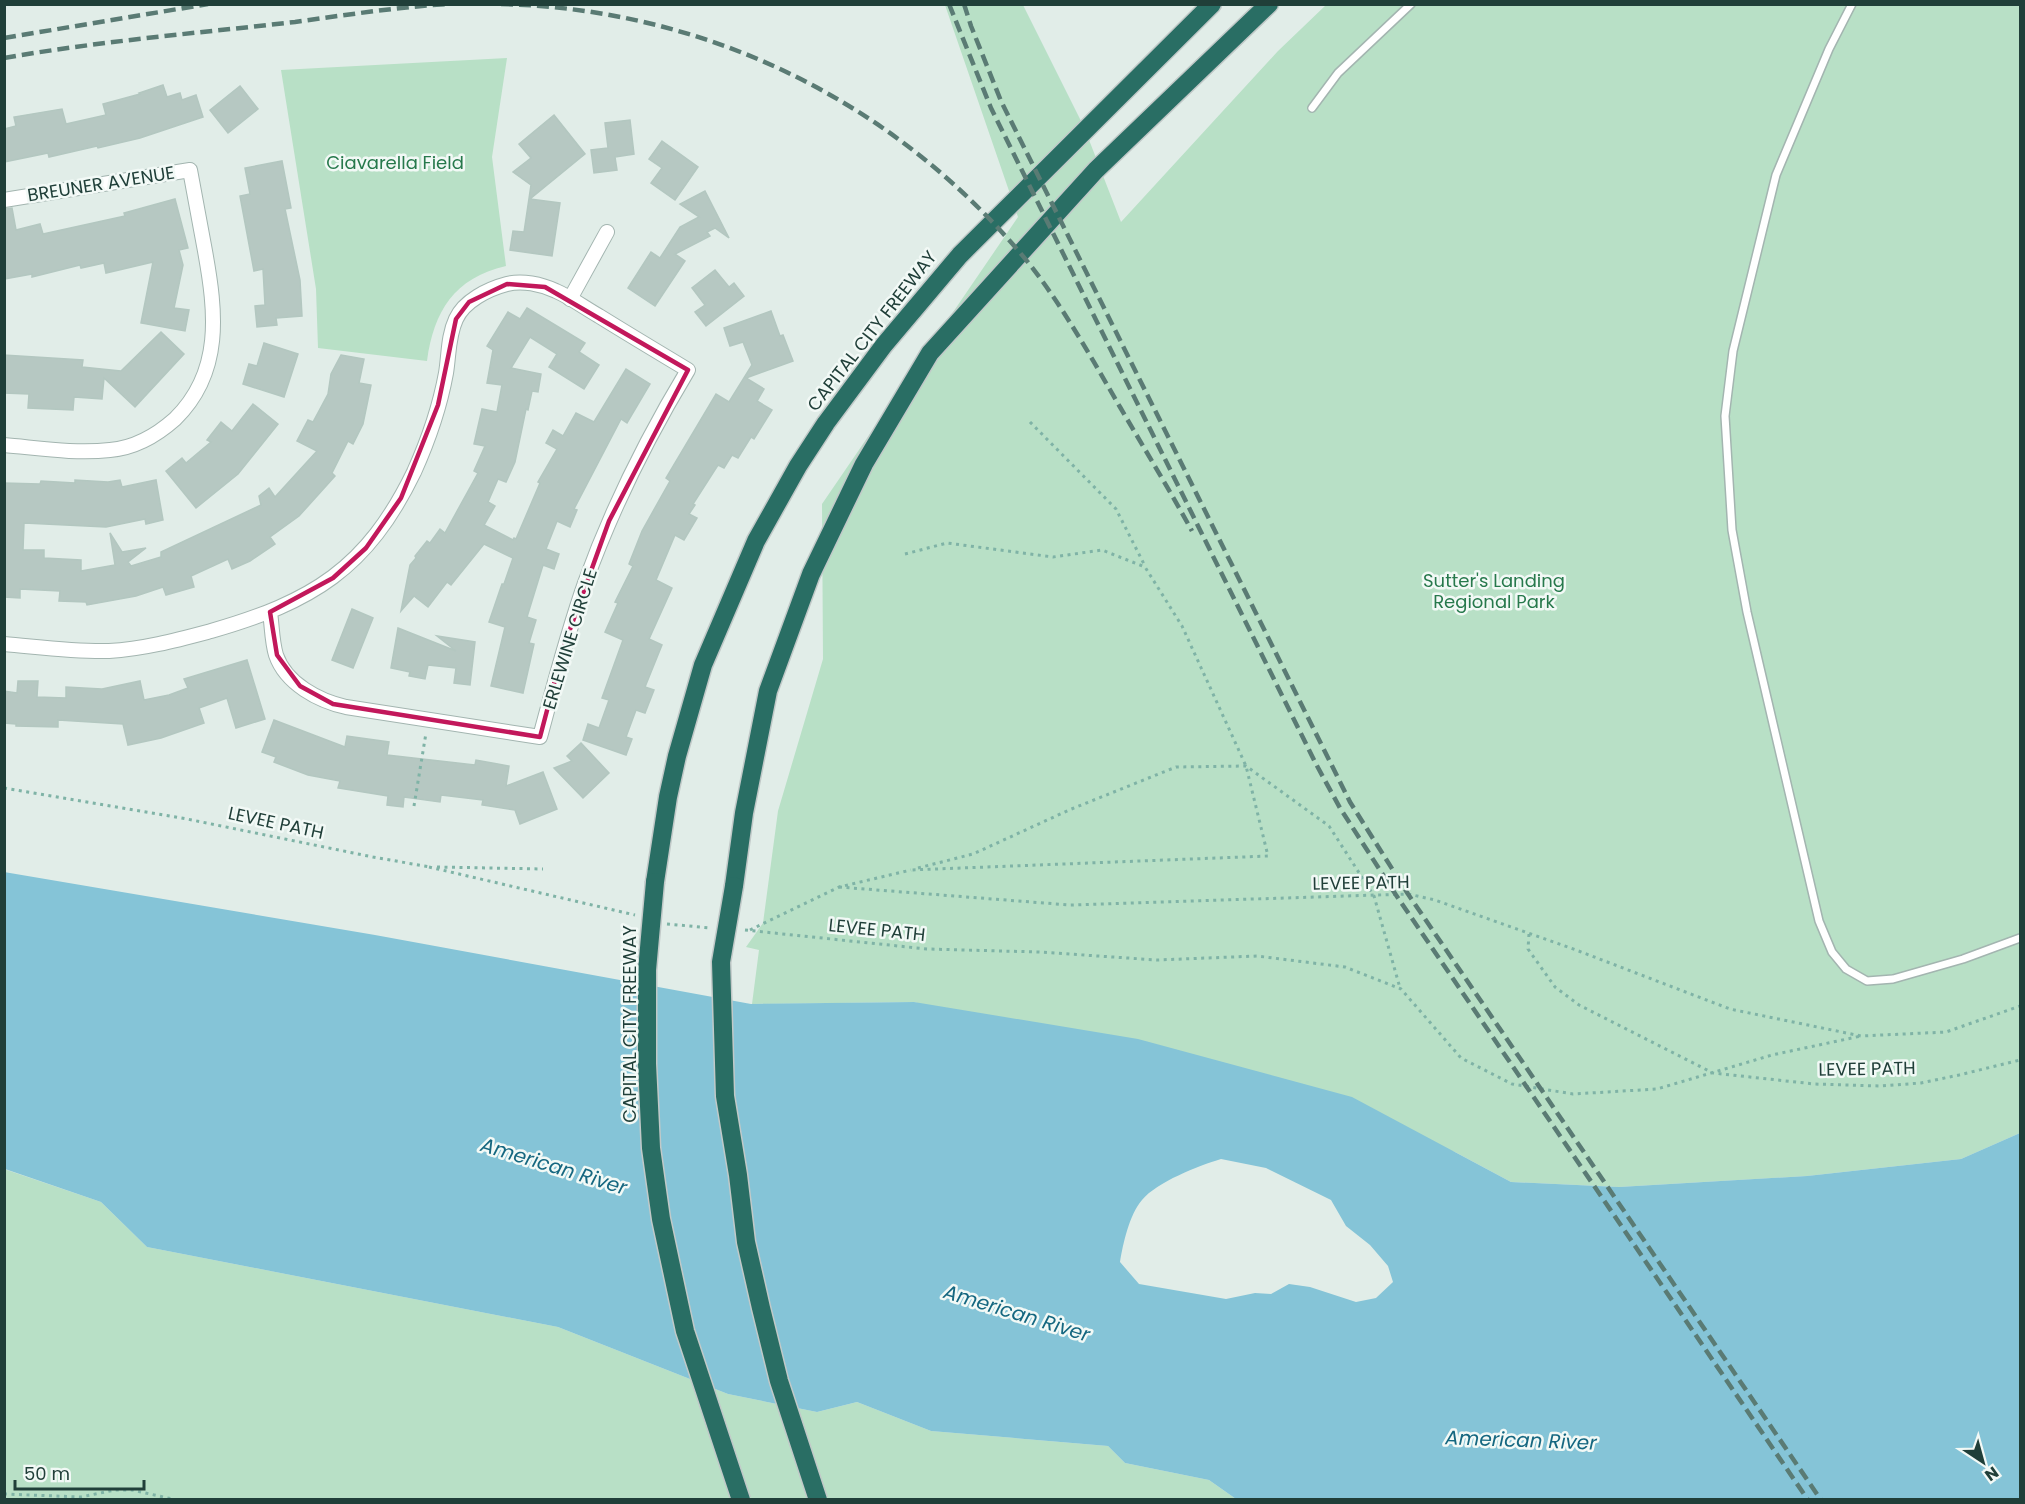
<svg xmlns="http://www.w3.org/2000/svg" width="2025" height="1504" font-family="Poppins,sans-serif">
  <rect width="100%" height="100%" fill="#e1ede8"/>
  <g fill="#b8e0c6">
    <path d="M945,5H1023L1084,127L1121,222L1278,51L1326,5H2020V1133L1961,1159L1807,1176L1619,1187L1511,1182L1455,1152L914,1002L752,1004L759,950L746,947L763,923L778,811L823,659L822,504L1018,217Z"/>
    <path d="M507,58L492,157L506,266C454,278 434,311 427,361L318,348L316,289L281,70Z"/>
    <path d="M4,1169L101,1202L147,1247L558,1327L728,1394L817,1412L857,1402L931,1431L1108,1446L1125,1463L1209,1480L1236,1499H5Z"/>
  </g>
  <path fill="#85c4d7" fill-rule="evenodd" d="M4,872L375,935L751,1004L914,1002L1138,1039L1352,1097L1511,1182L1619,1187L1807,1176L1961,1159L2020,1133V1499H1236L1209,1480L1125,1463L1108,1446L931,1431L857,1402L817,1412L728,1394L558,1327L147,1247L101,1202L5,1169ZM1221,1159L1266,1168L1331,1200L1346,1226L1370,1245L1388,1266L1393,1282L1376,1298L1356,1302L1310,1287L1289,1284L1271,1294L1255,1293L1226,1299L1139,1284L1120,1262C1123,1244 1129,1215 1142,1200C1157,1182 1198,1166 1221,1159Z"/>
  <g fill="#b6c8c2" stroke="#b3c7c0" stroke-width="1.5">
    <path d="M163,85L167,97L180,93L182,100L196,95L203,117L140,138L98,148L97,146L49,157L48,153L4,162V129L16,126L14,117L62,109L66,124L106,115L103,104L140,94L139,93Z"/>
    <path d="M240,86L258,109L228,133L210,110Z"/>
    <path d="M554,115L585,154L530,199L560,203L552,256L510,250L513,231L524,232L531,185L513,172L531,158L519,144Z"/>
    <path d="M630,120L634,154L615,157L617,170L594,173L591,150L608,148L605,123Z"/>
    <path d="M662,141L698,167L675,200L651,183L662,168L649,159Z"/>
    <path d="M282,161L291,208L285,209L300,280L302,316L276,318L277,325L257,327L255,306L265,305L263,269L254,271L240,196L250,194L245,168Z"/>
    <path d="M705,191L729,238L715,228L707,232L710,236L675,254L685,261L655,306L628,288L651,252L660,258L680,227L699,217L680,204Z"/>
    <path d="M175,199L188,248L179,250L183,265L174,308L189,310L185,331L141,323L153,262L106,273L104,263L81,268L80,265L32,277V274L4,279V209L12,208L16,230L40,224L43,234L125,216L124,213Z"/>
    <path d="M715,270L729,287L734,283L744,296L706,326L695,312L705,305L692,288Z"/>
    <path d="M527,308L585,343L579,352L599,365L584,389L549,367L557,354L530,337L511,368L541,374L538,392L532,391L528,410L526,409L515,462L506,482L498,479L488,502L495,506L484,525L513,540L514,538L516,539L540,483L538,482L557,449L546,443L553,430L563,436L576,413L594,422L626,369L650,384L627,423L621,419L574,509L577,510L570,527L557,521L546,549L559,554L554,569L543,565L527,617L536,620L529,643L534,644L523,693L491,686L505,627L489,622L502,584H504L513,558L484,544L451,585L447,582L428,607L414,596L401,611L410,565L416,558L415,556L427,541L430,543L440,529L445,533L478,473L474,471L485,446L474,444L482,409L497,412L502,385L487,383L493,350L487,346L508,312L520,319Z"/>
    <path d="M771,311L780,336L783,335L793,361L746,378L764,389L757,401L772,410L754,439L751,437L738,458L732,455L724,468L718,465L693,504L695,505L689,514L697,518L684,540L675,535L656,580L672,588L649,639L662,645L645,687L654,690L645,713L636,710L626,737L632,739L626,755L583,740L588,724L599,728L609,700L602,698L623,640L605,632L618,603L615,602L633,566L629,564L642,531L670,481L666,478L716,394L729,402L752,365L743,342L730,346L724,328Z"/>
    <path d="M161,332L184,354L135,407L104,378L102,399L74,397L73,410L28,408L29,394L4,393V355L83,360L82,367L121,371Z"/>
    <path d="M264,343L298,354L284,397L243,384L249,364L257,366Z"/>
    <path d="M341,355L364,359L359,383L371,385L363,424L353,444L348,441L332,473L335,476L299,516L270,537L275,544L250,561L232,569L228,559L191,576L194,587L166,595L163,587L136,596L87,605L86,602L59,601L60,591L20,589V598L4,597V483L40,484L41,481L75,483V480L108,482L120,480L122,487L156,480L163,520L146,524L145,519L106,527L24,523L23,550H44V558L81,560V571L115,565L110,533L122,552L146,548L128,562L131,566L161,557V552L261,505L259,496L269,488L275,497L317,451L297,441L308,420L313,422L328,394L331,374Z"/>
    <path d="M253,404L278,424L238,474L196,508L166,471L182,458L186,463L211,442L207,440L221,422L232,431Z"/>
    <path d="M352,609L373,618L353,668L332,660Z"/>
    <path d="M398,628L456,651L437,636L475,642L470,685L454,683L456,668L428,665L425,679L409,676L410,672L391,668Z"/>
    <path d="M247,660L265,719L236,728L227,698L199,708L204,723L161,738L128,745L123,724L58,720V727L16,726V724L4,723V691L17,693L18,681H38L37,697L66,698V687L102,689L140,681L144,700L169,695L188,688L184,679Z"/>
    <path d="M274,720L345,747L347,736L389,742L387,755L475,765L476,760L509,766L506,786L543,772L557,809L520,824L515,810L482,805L483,800L441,795L440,802L404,797L403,807L387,805L388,796L338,788L340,781L308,775L274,762L276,757L262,752Z"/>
    <path d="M581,743L609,773L583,798L554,768L572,761L567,756Z"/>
  </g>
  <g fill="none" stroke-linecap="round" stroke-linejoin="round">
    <g stroke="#a3b5b0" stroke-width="10">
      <g id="service">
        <path d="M1852,4L1829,49L1776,175L1733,351L1725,416L1732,530L1747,612L1819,921L1832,952L1846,969L1867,981L1893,979L1963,959L2020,938"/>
        <path d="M1312,108L1338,73L1411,4"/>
      </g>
    </g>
    <g stroke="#a3b5b0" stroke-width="16">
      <g id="minor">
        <path d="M4,200L190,170C195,197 200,224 205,251C216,312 223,372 175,419C157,435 134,448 110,450C75,454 39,448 4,445"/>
        <path d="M570,299L607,232"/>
        <path d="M4,644C39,647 74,652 109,651C144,649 177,640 211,631C312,602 367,569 414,472C428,441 440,406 446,373C449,355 448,336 456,319C464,301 488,289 507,284C522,280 541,284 556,291C570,297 585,308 599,316C628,334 658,352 688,370C647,438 612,508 585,583C567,634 554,685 540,737L346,707C319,701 286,684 276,655C272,642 272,626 270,612"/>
      </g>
    </g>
    <g stroke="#c1c9c8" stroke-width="21">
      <g id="motorway">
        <path d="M655,882L668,797L677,756L703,665L756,541L798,466L826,423L884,345L960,255L1212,4"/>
        <path d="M734,886L744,813L768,691L811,574L864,464L930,353L1096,170L1269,4"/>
      </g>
    </g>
    <g stroke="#7fb3a6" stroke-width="3" stroke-dasharray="3 4.5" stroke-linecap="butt">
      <path d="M1030,422L1116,509L1145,566"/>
      <path d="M905,554L947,543L1053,557L1102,550L1145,567L1182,626L1246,766L1268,856L910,870"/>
      <path d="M4,788L187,819L373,857L430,867"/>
      <path d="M414,806L426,733"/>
      <path d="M429,867L635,915"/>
      <path d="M437,867L543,869"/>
      <path d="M918,868L973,854L1069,810L1176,767L1246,766L1329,826L1374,896L1400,988"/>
      <path d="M839,887L1070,905L1408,894L1435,900L1576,950L1730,1009L1861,1036L1946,1032L2020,1006"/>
      <path d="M667,924L711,928"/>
      <path d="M745,930L927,949L1039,952L1157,960L1257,956L1345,967L1401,989L1461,1058L1512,1084L1573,1094L1657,1089L1772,1055L1861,1036"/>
      <path d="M750,930L839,887L911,870"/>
      <path d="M1529,934L1528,949L1555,987L1579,1005L1713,1073L1814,1084L1880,1086L1921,1083L1959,1075L2020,1060"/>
      <path d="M4,1494L81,1497L115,1490H132L177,1500"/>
    </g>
    <use href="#service" stroke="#fff" stroke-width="7"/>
    <use href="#minor" stroke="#fff" stroke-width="14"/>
    <use href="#motorway" stroke="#296e64" stroke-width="18"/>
    <g stroke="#5a7b74" stroke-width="4.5" stroke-dasharray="12 6" stroke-linecap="butt">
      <path d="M501,4C709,9 900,104 1031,266C1065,310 1092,359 1120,407C1144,448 1169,489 1192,531"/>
      <path d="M949,4L991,108L1316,764L1340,808L1396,895L1808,1500"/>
      <path d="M964,4L971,26L1001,101L1350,802L1408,894L1821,1500"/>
      <path d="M4,38L208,4"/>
      <path d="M4,58C101,41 198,33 295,22C346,15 397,7 449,4"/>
    </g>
    <g stroke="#c1c9c8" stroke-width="21" stroke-linecap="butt">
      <g id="motorway-bridge">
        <path d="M655,882L647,970V1064L651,1148L661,1219L685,1331L741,1500"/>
        <path d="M734,886L721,962L725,1096L738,1175L746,1242L761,1308L779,1381L818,1500"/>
      </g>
    </g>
    <use href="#motorway-bridge" stroke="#296e64" stroke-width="18"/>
  </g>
  <path fill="none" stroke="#c2185b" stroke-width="4.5" stroke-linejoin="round" d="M507,284L545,287L688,370L609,521L564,646L540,737L333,704L300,686L277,655L270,612L333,578L366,548L401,498L438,405L456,319L469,302Z"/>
  <g text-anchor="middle" stroke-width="5" stroke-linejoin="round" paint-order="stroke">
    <g font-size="18" fill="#27794c" stroke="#f2f9f6">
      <text x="395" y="169">Ciavarella Field</text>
      <text x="1494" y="587">Sutter's Landing<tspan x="1494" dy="21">Regional Park</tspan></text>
    </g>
    <g font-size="18" fill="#203f39" stroke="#f2f9f6">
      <text transform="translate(101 184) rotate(-9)" y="6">BREUNER AVENUE</text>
      <text transform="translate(872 331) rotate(-52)" y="6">CAPITAL CITY FREEWAY</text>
      <text transform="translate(570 639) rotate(-73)" y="6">ERLEWINE CIRCLE</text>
      <text transform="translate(276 823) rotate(12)" y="6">LEVEE PATH</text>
      <text transform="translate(1361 883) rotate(-1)" y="6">LEVEE PATH</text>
      <text transform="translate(877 930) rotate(6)" y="6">LEVEE PATH</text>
      <text transform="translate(630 1024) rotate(-90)" y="6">CAPITAL CITY FREEWAY</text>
      <text transform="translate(1867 1069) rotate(-1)" y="6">LEVEE PATH</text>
    </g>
    <g font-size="20" font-style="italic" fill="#156780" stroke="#f2f9f6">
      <text transform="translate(554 1166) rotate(17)" y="7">American River</text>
      <text transform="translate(1017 1313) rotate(17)" y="7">American River</text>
      <text transform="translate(1521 1440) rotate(2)" y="7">American River</text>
    </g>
  </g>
  <rect width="2025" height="1504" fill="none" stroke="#203f39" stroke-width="12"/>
  <g transform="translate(1983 1462) rotate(144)" stroke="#f2f9f6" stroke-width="4.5" paint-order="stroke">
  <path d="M0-4.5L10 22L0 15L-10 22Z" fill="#203f39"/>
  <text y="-9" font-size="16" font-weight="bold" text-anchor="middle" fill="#203f39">N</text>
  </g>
  <path d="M15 1480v9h129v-9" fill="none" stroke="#203f39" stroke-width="3"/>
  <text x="24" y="1480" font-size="18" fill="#203f39" stroke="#f2f9f6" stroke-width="4.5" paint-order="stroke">50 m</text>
</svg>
